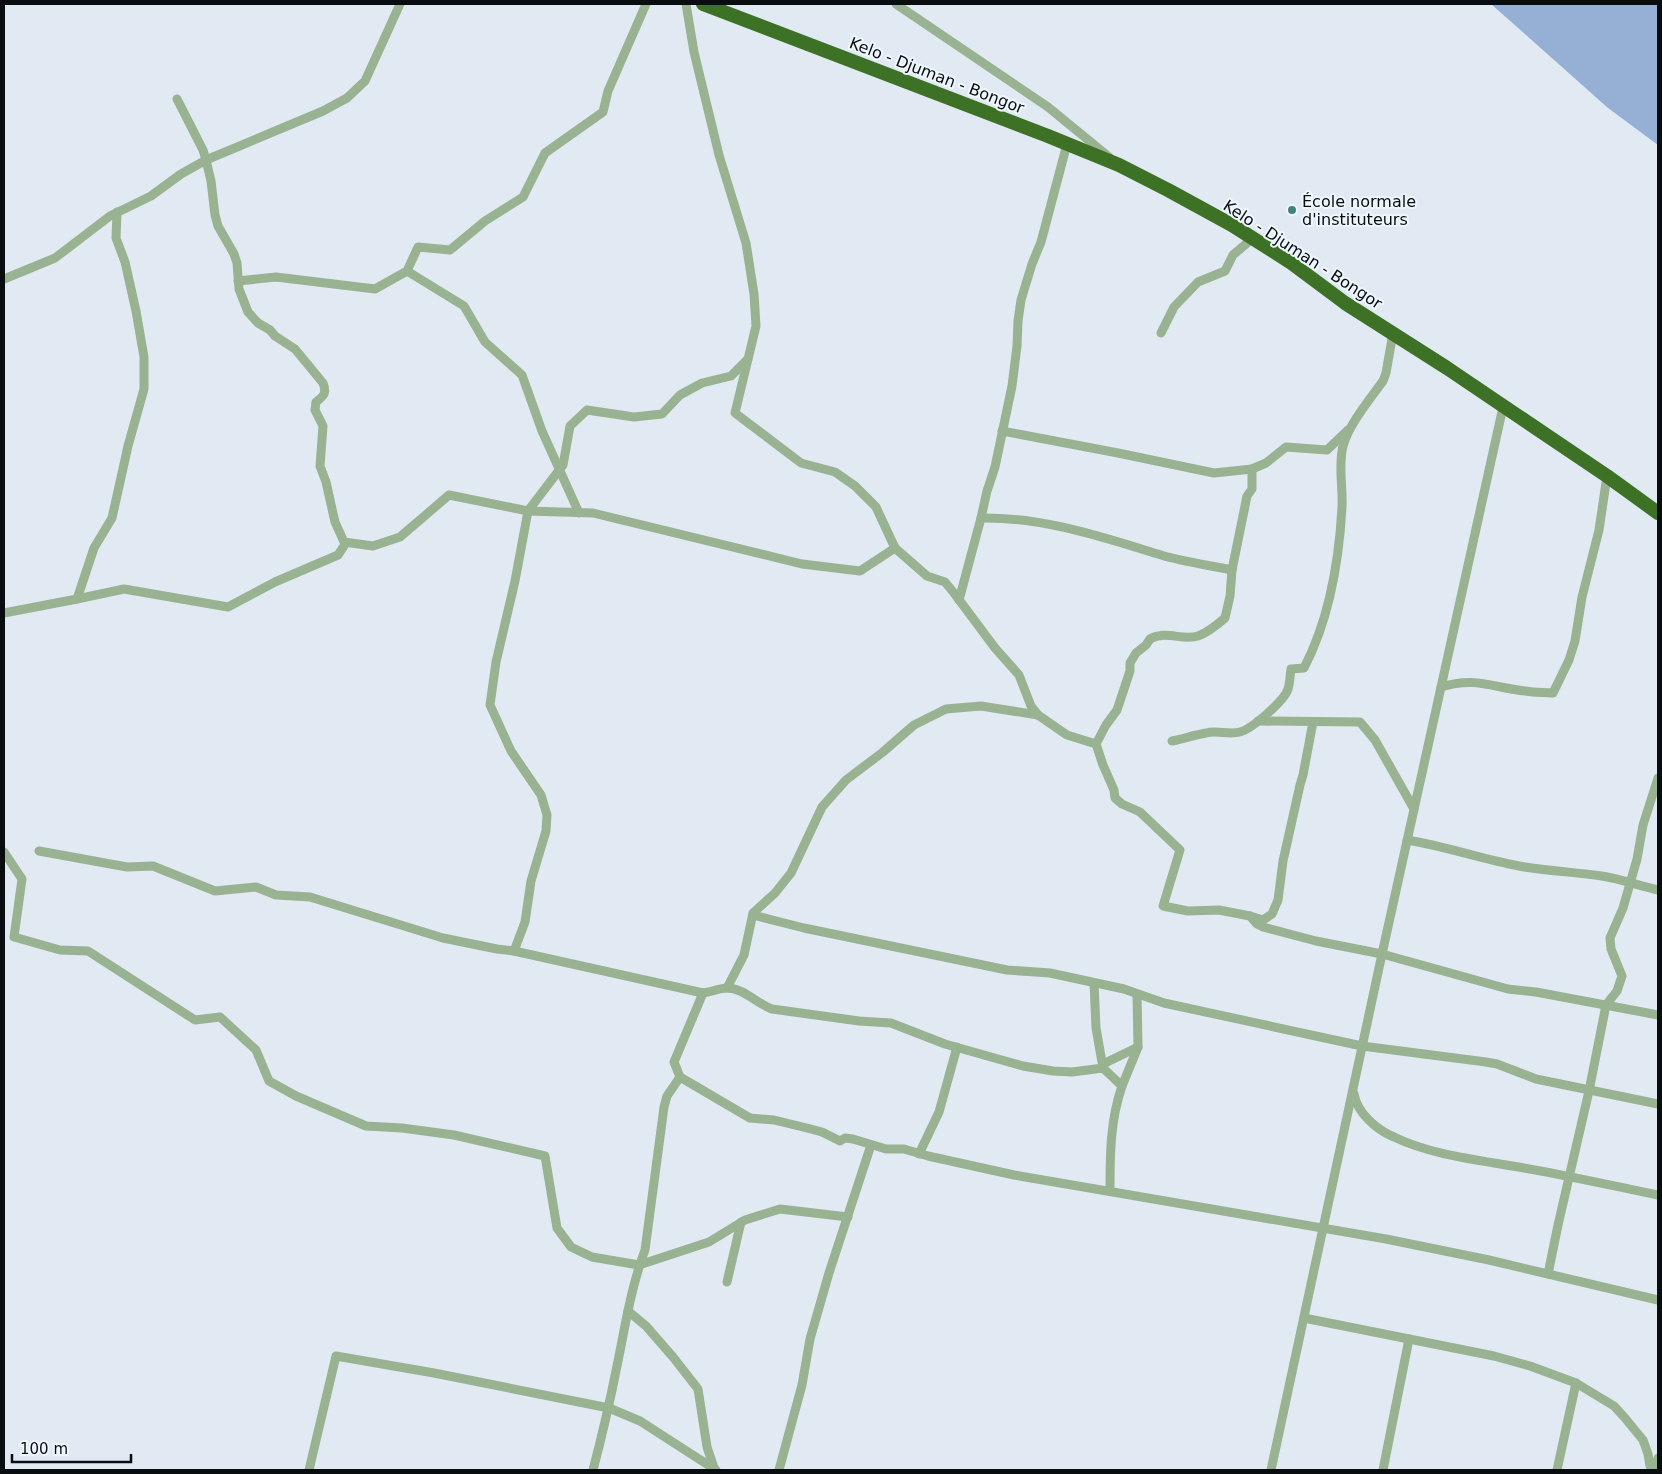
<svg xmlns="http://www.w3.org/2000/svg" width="1662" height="1474" font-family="'DejaVu Sans',sans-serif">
  <rect width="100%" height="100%" fill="#e1eaf2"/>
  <path fill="#95afd5" d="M1491,4H1658V145L1608,108Z"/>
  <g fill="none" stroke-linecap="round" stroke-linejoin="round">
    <g stroke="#99b291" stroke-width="9">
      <path d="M686,4L694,52L719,155L746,243L754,294L756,326L735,413L801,463L835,472L855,486L876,507L895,548L927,576L945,582L954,593L995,648L1019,675L1031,706L1038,715L1067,735L1096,744L1103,765L1114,790L1115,798L1122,804L1140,812L1180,850L1163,906L1188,911L1219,910L1250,916L1257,924L1263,927L1316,941L1382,954L1508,989L1536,992L1658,1015"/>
      <path d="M896,4L1048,107L1109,157"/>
      <path d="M177,99L203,150L206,160L211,181L215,215L218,226L234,254L237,263L239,289L248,312L258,323L270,330L275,336L295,349L323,383C327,393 324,396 316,402L315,410L323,426L320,466L326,482L335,522L344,542L373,546L400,537L449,495L528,511L515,581L496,662L490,705L511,751L541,795L547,815L546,831L531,881L525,922L514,951"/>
      <path d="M407,271L464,306L485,342L522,375L542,431L579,513"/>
      <path d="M4,279L55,258L110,216L151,196L181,174L206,160L323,111L347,98L365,81L400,4"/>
      <path d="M238,281L276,277L375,289L407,271L418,247L450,250L485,221L523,197L545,153L603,112L608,91L646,4"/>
      <path d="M1161,333L1174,307L1198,282L1225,271L1233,255L1253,238"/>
      <path d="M1002,431L1118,453L1214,473L1252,469"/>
      <path d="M528,511L593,513L802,564L860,571L895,548"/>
      <path d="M528,511L563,465L570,426L587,410L634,417L662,414L680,395L702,383L731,376L748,359"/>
      <path d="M981,518L987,491L995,467L1012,386L1017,346L1018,321L1021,300L1032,264L1041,242L1067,144"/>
      <path d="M77,599L94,548L112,518L128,446L144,389V357L136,311L125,262L116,238L117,212"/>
      <path d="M959,600L981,518C1044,517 1102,537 1161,555C1184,562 1209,565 1232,570"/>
      <path d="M4,613L77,599L124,589L228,607L275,582L338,555L344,546"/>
      <path d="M1441,687C1476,676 1493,688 1526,691C1535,693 1544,692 1553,693L1569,660L1575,641L1582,597L1599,530L1607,476"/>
      <path d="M1258,721L1360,722L1375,740L1414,809"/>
      <path d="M1172,741C1183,739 1194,735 1206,733C1217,730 1229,735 1240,732C1252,729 1285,700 1288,689C1290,683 1290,675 1291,669L1304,668C1330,618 1339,562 1342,507C1343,487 1338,465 1343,446C1349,424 1370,399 1383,381L1386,373L1393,333"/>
      <path d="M1096,744L1106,725L1117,710L1130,671V663L1136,653L1146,645L1150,639C1166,630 1182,641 1198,636C1207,633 1218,624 1225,618L1230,596L1232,570L1247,496L1252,489V469L1266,463L1286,447L1327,450L1348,430"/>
      <path d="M1407,840C1445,846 1481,859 1519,866C1547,871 1575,872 1602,876C1621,879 1640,886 1658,890"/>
      <path d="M39,851L127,867L153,866L215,891L256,887L276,895L310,897L443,938L497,949L514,951L703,993C711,992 720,988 727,988C744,988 757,1004 772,1009L859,1021L891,1023L945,1044L1023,1066L1053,1071L1072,1072L1103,1068L1122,1086C1110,1121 1110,1155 1110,1191"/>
      <path d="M4,852L22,879L14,937L60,950L88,951L195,1020L220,1017L256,1050L269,1081L296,1096L366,1126L402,1128L454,1135L545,1156L557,1228L571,1247L592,1257L639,1265L709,1242L745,1220L780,1209L848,1217"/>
      <path d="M753,915L804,928L1007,970L1050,973L1124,989L1164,1003L1362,1046L1486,1062L1497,1064L1536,1079L1658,1104"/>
      <path d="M1250,916L1263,920L1272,914L1278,900L1283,861L1300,785L1303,775L1313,722"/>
      <path d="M1094,983L1096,1028L1103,1068"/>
      <path d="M727,988L744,955L753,913L775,893L791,873L822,807L846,780L883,752L914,725L946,709L981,706L1038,715"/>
      <path d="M703,993L674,1062L680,1077L743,1114L750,1118L774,1120L807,1128L822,1132L840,1141L845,1138L853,1139L886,1149H904L928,1156L1014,1175L1386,1239L1489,1260L1658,1300"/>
      <path d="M1103,1064L1138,1047"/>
      <path d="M1122,1086L1138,1047L1137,994"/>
      <path d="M1354,1094C1357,1113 1377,1130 1394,1137C1434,1156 1480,1160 1524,1168C1569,1176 1613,1186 1658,1195"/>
      <path d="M919,1154L939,1112L957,1047"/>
      <path d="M1548,1274L1558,1225L1589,1091L1606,1005L1617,991L1622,976L1611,949L1610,938L1623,908L1637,859L1643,825L1658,778"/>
      <path d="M727,1282L741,1222"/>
      <path d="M628,1311L646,1326L673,1357L698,1389L707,1447L714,1468"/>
      <path d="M1304,1318L1494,1356L1530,1366L1576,1383L1614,1406L1625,1418L1643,1440L1648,1454L1650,1466L1653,1470"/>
      <path d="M309,1470L336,1356L434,1373L609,1408L640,1421L716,1470"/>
      <path d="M593,1470C602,1436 610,1401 617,1366C625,1327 631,1287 645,1250L664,1107L667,1096L680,1077"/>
      <path d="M779,1470L802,1385L810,1339L829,1273L871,1145"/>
      <path d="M1271,1470L1382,954L1503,407"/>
      <path d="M1383,1470L1409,1339"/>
      <path d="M1557,1470L1576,1383"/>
      <path d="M1655,1470L1658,1458"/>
    </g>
    <path stroke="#3c7126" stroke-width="14" d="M703,4L1048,136L1119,165L1168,190L1232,225L1290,262L1345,303L1447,368L1607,476L1658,513"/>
  </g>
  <circle fill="#408479" stroke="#eff7fe" stroke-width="2" cx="1292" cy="210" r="5"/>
  <g text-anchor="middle" stroke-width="4" stroke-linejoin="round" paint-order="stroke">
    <g font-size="16" fill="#0a0d10" stroke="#eff7fe">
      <text transform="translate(937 75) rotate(21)" y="6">Kelo - Djuman - Bongor</text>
      <text transform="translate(1303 254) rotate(33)" y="6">Kelo - Djuman - Bongor</text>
    </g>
    <g font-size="16" fill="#0a0d10" stroke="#eff7fe" text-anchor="start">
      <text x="1302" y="207">École normale<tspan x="1302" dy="18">d'instituteurs</tspan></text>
    </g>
  </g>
  <rect width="1662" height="1474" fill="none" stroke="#0a0d10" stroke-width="10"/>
  <path d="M12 1454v8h119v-8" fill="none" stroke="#0a0d10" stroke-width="2.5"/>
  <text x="20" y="1454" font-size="15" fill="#0a0d10" stroke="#eff7fe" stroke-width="4" paint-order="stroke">100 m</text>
</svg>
